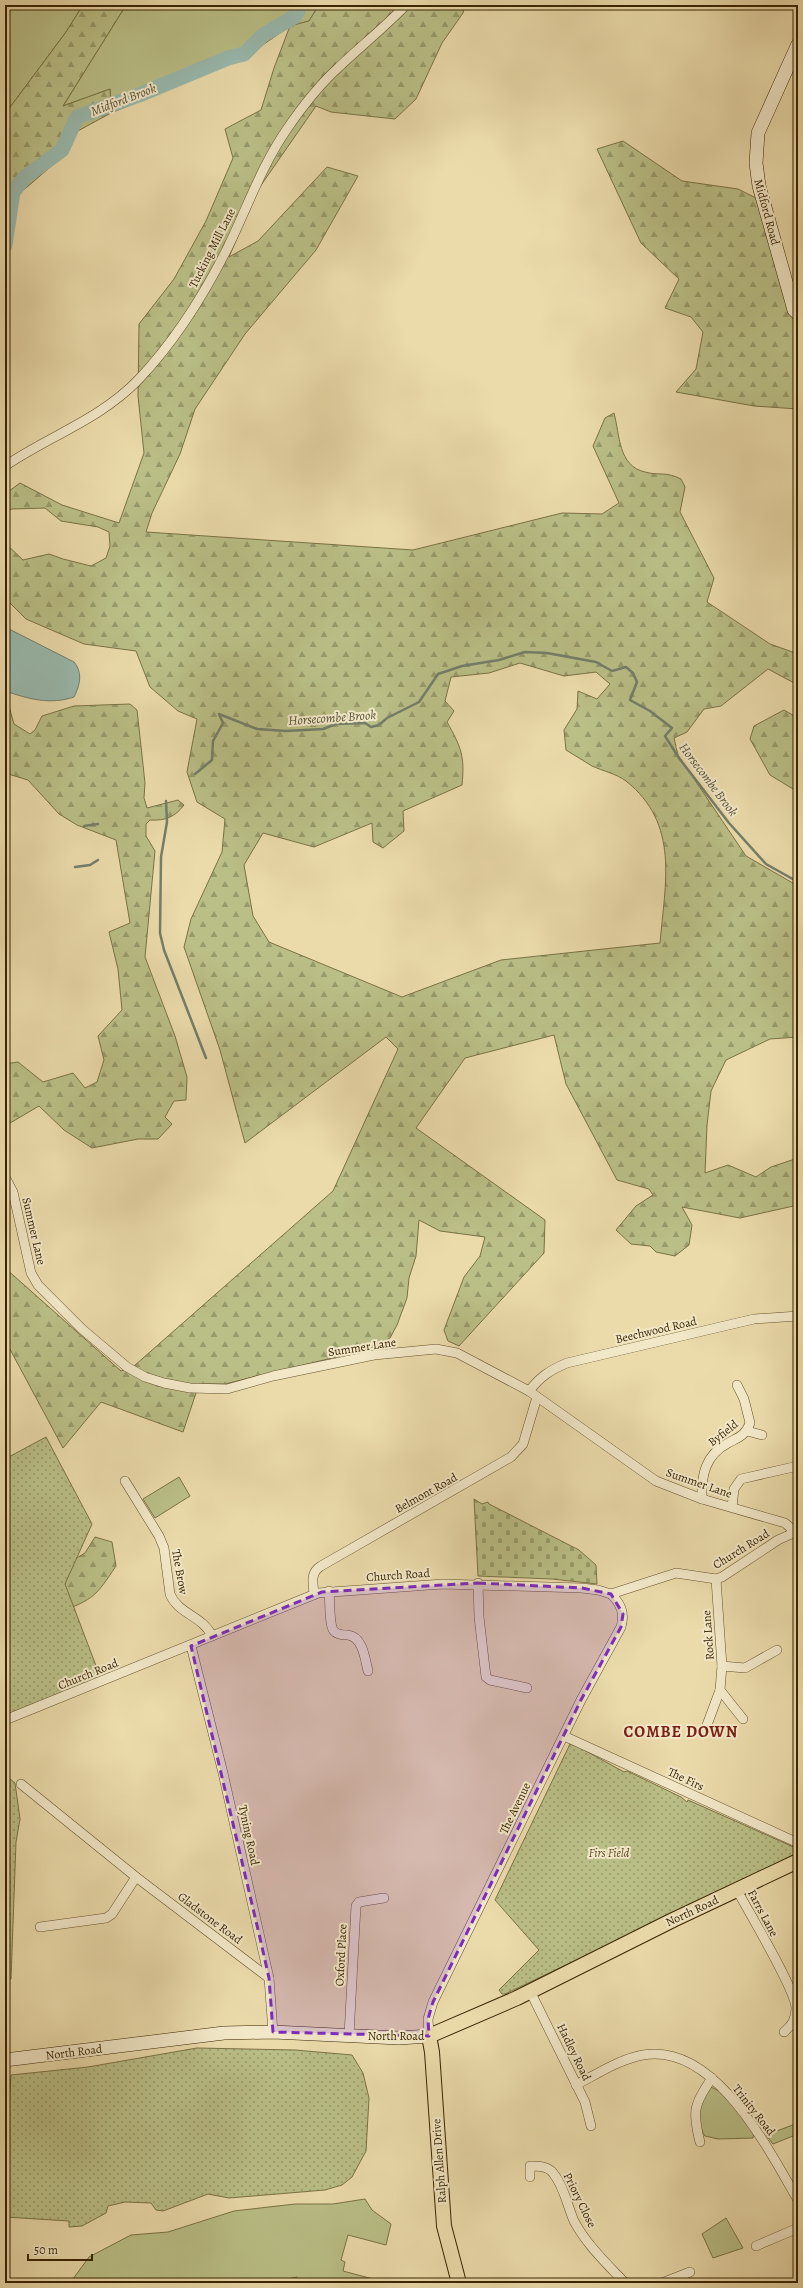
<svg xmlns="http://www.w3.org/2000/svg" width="803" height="2288" font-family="Alegreya,serif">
  <defs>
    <pattern id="forest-firs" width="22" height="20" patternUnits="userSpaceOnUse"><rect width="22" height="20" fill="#babf87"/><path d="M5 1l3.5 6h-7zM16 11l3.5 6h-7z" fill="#989b6c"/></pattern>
    <pattern id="cemetery-stones" width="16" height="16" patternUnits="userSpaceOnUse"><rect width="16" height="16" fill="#babf87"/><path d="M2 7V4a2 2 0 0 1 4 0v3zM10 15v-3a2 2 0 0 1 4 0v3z" fill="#989b6c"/></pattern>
    <pattern id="park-dots" width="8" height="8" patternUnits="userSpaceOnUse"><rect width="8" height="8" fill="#babf87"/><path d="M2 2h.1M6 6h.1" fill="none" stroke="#989b6c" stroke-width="1.8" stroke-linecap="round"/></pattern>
  </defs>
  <rect width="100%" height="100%" fill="#ebdbab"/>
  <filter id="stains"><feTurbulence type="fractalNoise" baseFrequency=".005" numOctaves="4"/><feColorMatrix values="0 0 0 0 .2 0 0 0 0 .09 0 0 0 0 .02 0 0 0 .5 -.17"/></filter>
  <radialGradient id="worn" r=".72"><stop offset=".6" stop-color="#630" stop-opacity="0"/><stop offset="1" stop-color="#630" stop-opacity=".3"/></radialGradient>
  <g fill="#babf87" stroke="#7a7245">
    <path d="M5,5H83L66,32L5,114Z"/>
    <path d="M126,5H319L309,21L290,26L244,58L111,113L110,89L63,106Z"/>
    <path d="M179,1477L190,1496L155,1518L143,1499Z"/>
    <path d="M711,2087L723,2093L754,2131L753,2138L718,2139L705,2136C696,2124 694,2094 711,2087Z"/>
    <path d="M798,2123V2134L773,2144L766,2135Z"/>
    <path d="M365,2199L372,2210L391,2224L386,2245L348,2235L341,2260L345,2262L343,2271L373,2279V2283H298L297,2277L267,2283H70L89,2257L131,2235L168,2232L234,2211L295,2204H333Z"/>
    <path d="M726,2218L743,2248L713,2258L702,2234Z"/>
  </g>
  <g fill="url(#forest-firs)" stroke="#7a7245" fill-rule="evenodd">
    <path d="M83,5H126L63,106L110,89L111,113L74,133L63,156L19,194L10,245L5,251V114L66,32Z"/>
    <path d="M319,5H465L463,13L442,43L416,99L395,119L331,112L316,106L257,191L229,257L258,241L327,167L358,176L316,250L245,334L195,409L180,454L152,513L146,532L413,550L562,513L602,514L619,503L593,446L605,418L614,413C620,435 618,466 645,472C659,476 665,471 681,479L685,487L680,512L714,578L707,602L770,644L798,654V685L768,669L721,706L704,709L687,732L674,738L678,755L746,856L798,886V1037L770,1039L726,1060L711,1091L707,1125L705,1173L728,1165L756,1177L771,1167L798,1158V1205L740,1218L682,1207L692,1225L689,1245L675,1256L656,1252L650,1246L631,1244L616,1230L636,1206L653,1195L649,1189L617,1180L566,1084L554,1035L465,1058L416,1128L545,1220L544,1253L459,1346L448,1341L444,1330L464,1277L480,1256L485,1237L440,1231L419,1220L416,1256L409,1278L407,1298L397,1325L390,1338L369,1349L225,1384H199L183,1432L101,1402L63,1448L5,1340V1268L121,1371L134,1366L333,1191L398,1049L386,1037L245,1143L220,1050L184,947L191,919L222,852L225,819L197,802L187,772L197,719L178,711L150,687L136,651L84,644L26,619L5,598V543L23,560L49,554L63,559L91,566L106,558L110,546L109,532L98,527L61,521L45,508L12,509L5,512V494L20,483L62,505L119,523L144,453L138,396L139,324L174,279L206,221L233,158L225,129L261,110L274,68L290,26L309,21ZM520,663L564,676L596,672L610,684L597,699L578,691L577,709L564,730L566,750C575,755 583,761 592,766C603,771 617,774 626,781C680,824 665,883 660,943L501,960L402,997L269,942L253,916L244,865L263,833L314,847L372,823L373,842L383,848L404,831L403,811L462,785C465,756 461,747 447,722L454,711L445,701L451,677L489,673Z"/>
    <path d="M623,141L682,181L738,189L762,201L798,308V409L754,406L676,392L696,369L703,332L691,317L665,308L679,279L641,243L597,149Z"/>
    <path d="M5,700L8,703L14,724L30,734L35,730L42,716L74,706L130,704L137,710L145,783L144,798L147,808L178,800L184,805C175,817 165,821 150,820L146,824V836L155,851L145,957L175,1036L187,1077L186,1100L174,1101L165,1117L172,1124L158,1139H138L92,1148L64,1130L39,1106L5,1126V1064L18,1062L43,1082L73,1073L85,1088L97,1082L104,1060L98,1036L122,1010L118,969L109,932L130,923L116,840L77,825L59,814L28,780L5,773Z"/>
    <path d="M784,710L796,717L798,721V792L770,775L750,739L754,726Z"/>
    <path d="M95,1537L112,1542L116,1566C96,1596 94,1599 60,1612V1568L85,1553Z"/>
  </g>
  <path fill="url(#cemetery-stones)" stroke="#7a7245" d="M474,1499L482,1504L488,1502L489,1504L579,1550L596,1565L597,1584L552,1579L478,1576Z"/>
  <g fill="url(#park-dots)" stroke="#7a7245">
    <path d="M46,1437L92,1524L65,1584L101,1679L5,1716V1459Z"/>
    <path d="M570,1744L577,1746L624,1772L627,1771L681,1797L687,1802L688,1800L798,1849V1853L738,1883L505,1994H502L499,1990L539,1950L495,1900Z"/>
    <path d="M5,1775L15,1783L20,1819L16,1842L11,1979H5Z"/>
    <path d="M197,2048L295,2050L352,2055L363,2073L369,2098L366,2151L352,2177L342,2185L325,2190L229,2198L208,2194L163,2211L156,2210L151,2203L125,2202L108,2206L106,2213L82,2226L69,2227V2221L5,2217V2167L11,2075L88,2067Z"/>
  </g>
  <path fill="#99baaf" stroke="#737e6a" d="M5,627L74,662C83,673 80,685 74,697C50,705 29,699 5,691Z"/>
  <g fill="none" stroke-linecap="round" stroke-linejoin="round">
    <g stroke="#737e6a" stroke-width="2.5">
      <path d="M195,774L212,760L213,741L223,723L219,714L257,729L286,731L323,729L336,724L365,723L371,727L379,725L387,718L419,702L438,674L462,666L499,660L525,652L547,653L596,662L612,671L626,667L633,673L637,682L630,700L650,711L672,728L665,736L679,758L729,823L766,864L798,882"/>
      <path d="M166,801L167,822L161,857L160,933L164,950L206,1058"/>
      <path d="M84,826L98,824"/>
      <path d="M75,867L90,865L98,860"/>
    </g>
    <path stroke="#99baaf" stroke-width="15" d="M5,245L13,192L25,177L62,150L77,117L139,95L228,58L244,54L263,35L294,17L298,11L299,5"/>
    <g stroke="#66522d" stroke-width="10">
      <g id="street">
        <path d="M5,466C49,436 101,419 139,379C176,340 204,295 228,247C247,208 262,165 287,129C302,107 319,85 339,67C361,46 385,27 406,5"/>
        <path d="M5,1177L13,1192L31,1273L38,1285L82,1329L127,1367L145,1377L164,1383L190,1388L227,1389L273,1376L374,1355L436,1349L457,1353L529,1391L656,1481L702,1499L785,1523L795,1532"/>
        <path d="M529,1391C540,1377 550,1370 567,1363L754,1319L798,1316"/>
        <path d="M747,1431L762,1435"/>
        <path d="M125,1481L159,1536L164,1548L170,1594C178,1614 203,1616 212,1636"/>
        <path d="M702,1499C701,1476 705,1455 728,1443C739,1437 745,1436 750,1423L744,1399L737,1385"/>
        <path d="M732,1507L734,1489L741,1479L798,1466"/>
        <path d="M716,1579L722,1666L720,1690L743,1719"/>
        <path d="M478,1583L479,1617L486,1677L490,1680L527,1688"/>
        <path d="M329,1591C330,1599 329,1626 334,1631C337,1635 344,1635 348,1635C363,1637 365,1659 368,1671"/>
        <path d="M314,1594C313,1582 310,1573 321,1566L511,1457L523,1444L537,1397"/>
        <path d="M191,1646L223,1773L260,1938L269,1978L273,2032"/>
        <path d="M722,1666L745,1668L777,1650"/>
        <path d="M5,1720L318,1593L443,1584L582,1588L598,1590L611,1594L676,1573L716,1579L722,1577L778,1540L798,1531"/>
        <path d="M707,1725L720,1690"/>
        <path d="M564,1736L798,1843"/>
        <path d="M21,1784L136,1877L269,1978"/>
        <path d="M737,1890C748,1911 796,1990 796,2008C796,2019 792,2025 784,2032"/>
        <path d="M40,1927L106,1918L112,1914L136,1877"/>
        <path d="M530,1991L585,2102L591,2126"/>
        <path d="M349,2035L356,1906L359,1902L384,1898"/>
        <path d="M429,2036L428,2019L433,2002L581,1700L621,1627C625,1613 621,1604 611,1594"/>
        <path d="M576,2085C597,2074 620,2059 643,2055C715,2042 768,2149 798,2200"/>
        <path d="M700,2142C692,2111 694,2104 712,2078"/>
        <path d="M530,2177V2166C538,2166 548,2166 553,2173C564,2186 567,2205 574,2221C586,2244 607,2264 625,2283"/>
        <path d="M756,2246L798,2228"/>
        <path d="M662,2283L690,2272"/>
      </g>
    </g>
    <g stroke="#392403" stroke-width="14">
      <g id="secondary">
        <path d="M798,44L758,133L756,163L759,186L794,310L798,314"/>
        <path d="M5,2060L224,2033L273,2032L399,2038L429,2036"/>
      </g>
    </g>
    <g stroke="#392403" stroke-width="16">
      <path id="primary" d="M459,2283L444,2226L432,2052L429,2036L517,1998L673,1920L798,1861"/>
    </g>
    <use href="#street" stroke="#f2e8c8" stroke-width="9"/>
    <use href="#secondary" stroke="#f2e8c8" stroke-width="13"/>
    <use href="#primary" stroke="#ebdbab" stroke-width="14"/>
  </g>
  <path fill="#7b2cbf" fill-opacity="0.2" stroke="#7b2cbf" stroke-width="3" stroke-dasharray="8 5" stroke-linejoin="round" d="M478,1583L582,1588L611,1594L623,1614L621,1627L581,1700L433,2002L428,2019L429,2036L273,2032L269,1978L260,1938L191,1646L322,1592Z"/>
  <g text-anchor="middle" stroke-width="4" stroke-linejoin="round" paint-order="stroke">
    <g font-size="12" fill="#392403" stroke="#f2e8c8">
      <text transform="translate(767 212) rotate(75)" y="4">Midford Road</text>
      <text transform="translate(212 248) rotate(-63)" y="4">Tucking Mill Lane</text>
      <text transform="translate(34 1231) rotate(77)" y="4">Summer Lane</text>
      <text transform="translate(656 1330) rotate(-13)" y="4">Beechwood Road</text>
      <text transform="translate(362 1347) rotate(-9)" y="4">Summer Lane</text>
      <text transform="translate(723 1433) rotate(-38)" y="4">Byfield</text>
      <text transform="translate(699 1483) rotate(19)" y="4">Summer Lane</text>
      <text transform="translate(426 1493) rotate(-29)" y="4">Belmont Road</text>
      <text transform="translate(741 1549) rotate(-32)" y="4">Church Road</text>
      <text transform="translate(180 1572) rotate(80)" y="4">The Brow</text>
      <text transform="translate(398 1575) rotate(-4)" y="4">Church Road</text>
      <text transform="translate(708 1635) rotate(-94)" y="4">Rock Lane</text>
      <text transform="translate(88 1674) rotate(-22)" y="4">Church Road</text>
      <text transform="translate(686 1779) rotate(25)" y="4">The Firs</text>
      <text transform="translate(515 1808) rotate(-64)" y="4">The Avenue</text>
      <text transform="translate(249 1835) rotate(78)" y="4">Tyning Road</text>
      <text transform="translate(692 1911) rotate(-25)" y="4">North Road</text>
      <text transform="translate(763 1913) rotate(62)" y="4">Farrs Lane</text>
      <text transform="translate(210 1918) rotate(37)" y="4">Gladstone Road</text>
      <text transform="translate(341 1955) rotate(-87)" y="4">Oxford Place</text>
      <text x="396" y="2040">North Road</text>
      <text transform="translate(74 2052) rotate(-7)" y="4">North Road</text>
      <text transform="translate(574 2052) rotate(64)" y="4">Hadley Road</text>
      <text transform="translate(754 2110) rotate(52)" y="4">Trinity Road</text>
      <text transform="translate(439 2161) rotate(-94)" y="4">Ralph Allen Drive</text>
      <text transform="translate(580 2200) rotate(64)" y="4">Priory Close</text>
    </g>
    <g font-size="12" font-style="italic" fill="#594b24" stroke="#f2e8c8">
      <text x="609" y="1857">Firs Field</text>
    </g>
    <g font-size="13" font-style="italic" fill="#565137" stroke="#f2e8c8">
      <text transform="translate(123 99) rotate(-21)" y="5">Midford Brook</text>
      <text transform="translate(332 717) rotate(-4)" y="5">Horsecombe Brook</text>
      <text transform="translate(709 779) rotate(53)" y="5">Horsecombe Brook</text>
    </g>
    <g font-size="16" font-weight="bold" letter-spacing="1" fill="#7a1f14" stroke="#f2e8c8">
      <text x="681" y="1737">COMBE DOWN</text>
    </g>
  </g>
  <rect width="803" height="2288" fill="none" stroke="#ebdbab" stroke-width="20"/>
  <rect x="6" y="6" width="791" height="2276" fill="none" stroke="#392403" stroke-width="2"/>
  <rect x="10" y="10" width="783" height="2268" fill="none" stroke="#392403"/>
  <path d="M28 2254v6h64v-6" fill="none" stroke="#392403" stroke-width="2"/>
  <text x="34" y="2254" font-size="12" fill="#392403" stroke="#f2e8c8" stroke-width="3" paint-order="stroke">50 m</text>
  <rect width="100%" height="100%" filter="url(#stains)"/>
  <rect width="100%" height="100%" fill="url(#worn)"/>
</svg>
